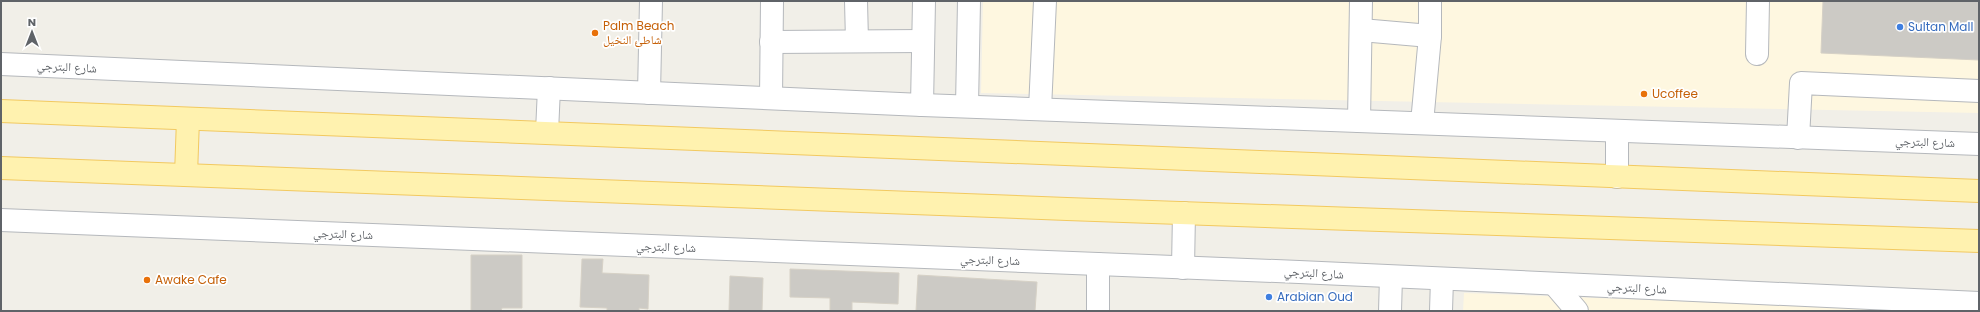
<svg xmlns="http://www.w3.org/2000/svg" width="1980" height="312" font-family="Poppins,'Noto Naskh Arabic',sans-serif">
  <rect width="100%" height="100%" fill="#f1efe8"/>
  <g fill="#fef7e0">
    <path d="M983,1H1979V113L981,93Z"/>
    <path d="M1464,293L1935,311H1463Z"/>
  </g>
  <g fill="#cccac5" stroke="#d6d1c6">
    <path d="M1823,1H1979V60L1821,53Z"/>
    <path d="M471,255H522V308H502L501,311H471Z"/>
    <path d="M582,259H603L602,273L649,275L648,309L639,308V311H607V308L580,307Z"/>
    <path d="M790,269L899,273L898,304L852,302V311H830V298L790,297Z"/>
    <path d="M918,275L1037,282L1035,311H916Z"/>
    <path d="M730,276L763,278L762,311H729Z"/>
  </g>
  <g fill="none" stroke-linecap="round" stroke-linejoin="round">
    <g stroke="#b5b8bc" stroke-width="24">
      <g id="minor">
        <path d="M856,1L857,41"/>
        <path d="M1361,30L1430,36"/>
        <path d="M771,42L923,41"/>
        <path d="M1757,54L1758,1"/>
        <path d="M1,64L922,105L1979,144"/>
        <path d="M649,93L651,1"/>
        <path d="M771,98L772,1"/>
        <path d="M922,105L924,1"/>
        <path d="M967,106L969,1"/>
        <path d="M1040,109L1045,1"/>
        <path d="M1359,121L1361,1"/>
        <path d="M1422,123L1430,36V1"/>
        <path d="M1617,131V177"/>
        <path d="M547,132L549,88"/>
        <path d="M1798,138L1801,83L1979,91"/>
        <path d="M1,220L1299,272L1979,303"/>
        <path d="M1098,264V311"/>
        <path d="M1183,268L1184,213"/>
        <path d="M1554,284L1577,311"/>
        <path d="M1390,311L1391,277"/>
        <path d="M1441,311L1442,279"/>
      </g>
    </g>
    <g stroke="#f2c960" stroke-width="24">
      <g id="major">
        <path d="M1,111L1979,191"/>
        <path d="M1,168L1067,209L1979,241"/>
        <path d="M186,175L188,119"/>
      </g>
    </g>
    <use href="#minor" stroke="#fff" stroke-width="22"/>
    <use href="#major" stroke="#fff2af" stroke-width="22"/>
  </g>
  <g fill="#3f7fe0" stroke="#fff" stroke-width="1.5">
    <circle cx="1900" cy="27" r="4"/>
    <circle cx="1269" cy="297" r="4"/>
  </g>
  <g fill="#e8710a" stroke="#fff" stroke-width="1.5">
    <circle cx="595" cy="33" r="4"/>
    <circle cx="1644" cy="94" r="4"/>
    <circle cx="147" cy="280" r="4"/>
  </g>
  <g text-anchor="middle" stroke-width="3.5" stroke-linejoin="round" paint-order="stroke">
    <g font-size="12" fill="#c56008" stroke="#fff" text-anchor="start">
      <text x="603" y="30">Palm Beach<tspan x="603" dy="14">شاطئ النخيل</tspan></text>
      <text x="1652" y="98">Ucoffee</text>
      <text x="155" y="284">Awake Cafe</text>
    </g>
    <g font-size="12" fill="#366cbe" stroke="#fff" text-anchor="start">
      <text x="1908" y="31">Sultan Mall</text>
      <text x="1277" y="301">Arabian Oud</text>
    </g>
    <g font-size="12" fill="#5f6368" stroke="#fff">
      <text transform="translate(67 67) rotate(3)" y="4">شارع البترجي</text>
      <text transform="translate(1925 142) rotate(2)" y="4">شارع البترجي</text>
      <text transform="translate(343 234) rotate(2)" y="4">شارع البترجي</text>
      <text transform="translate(666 247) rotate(2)" y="4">شارع البترجي</text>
      <text transform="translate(990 260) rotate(2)" y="4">شارع البترجي</text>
      <text transform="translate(1314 273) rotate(3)" y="4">شارع البترجي</text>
      <text transform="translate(1637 288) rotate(3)" y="4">شارع البترجي</text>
    </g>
  </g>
  <rect width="1980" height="312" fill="none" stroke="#5f6368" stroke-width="4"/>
  <g transform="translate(32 32)" stroke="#ffffff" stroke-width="3" paint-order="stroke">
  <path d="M0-3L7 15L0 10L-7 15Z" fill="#5f6368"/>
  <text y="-6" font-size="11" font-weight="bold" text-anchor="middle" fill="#5f6368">N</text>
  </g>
</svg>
